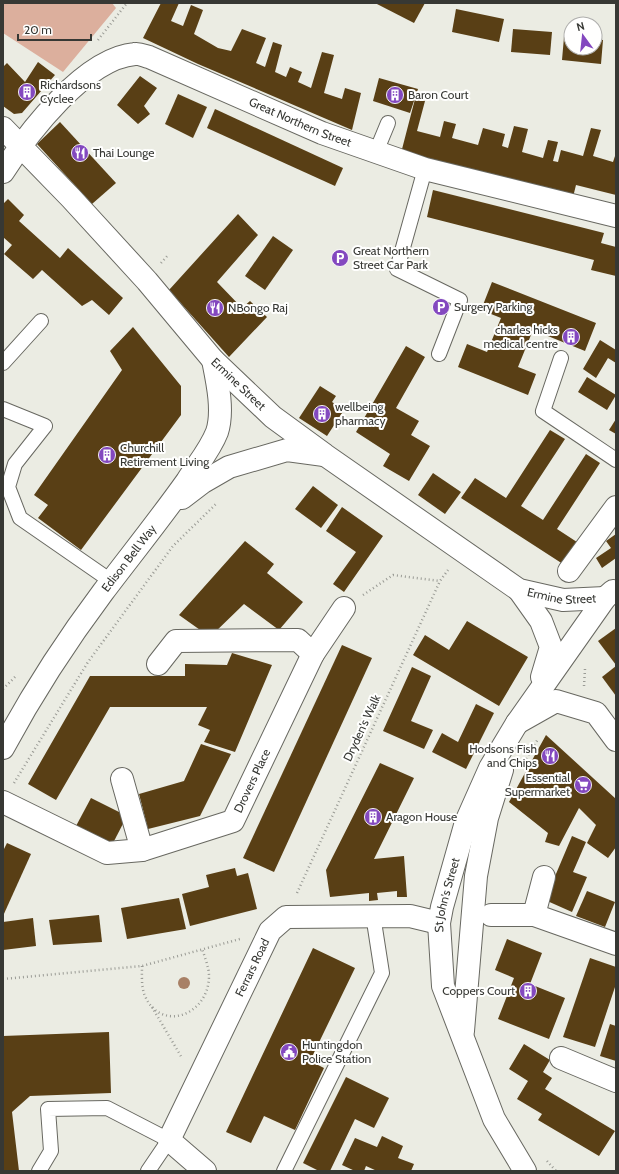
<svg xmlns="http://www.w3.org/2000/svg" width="619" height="1174" font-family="Cabin,sans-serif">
  <rect width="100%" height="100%" fill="#ebece3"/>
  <path fill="#dcaf9d" d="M3,3H112L116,8L63,72L3,33Z"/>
  <g fill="#593f15">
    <path d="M161,3H179L171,21L183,26L191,5L203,10L194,34L218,48L231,51L242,29L266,38L256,63L265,67L273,42L282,45L275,72L286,77L290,67L302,72L298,82L311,88L322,52L334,55L324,93L342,99L345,88L361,93L352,130L198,64L143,38Z"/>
    <path d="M375,3H425L414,23Z"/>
    <path d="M456,9L504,19L499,42L452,32Z"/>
    <path d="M513,29L552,32L550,55L511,52Z"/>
    <path d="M564,37H571V48H595V39L603,40L601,64L562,60Z"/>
    <path d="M38,62L55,75L22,113L14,114L3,106V67L7,63L25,82Z"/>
    <path d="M140,76L157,88L144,106L150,114L138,124L117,105Z"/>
    <path d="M379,78L418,89L410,113L373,101Z"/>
    <path d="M178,94L207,107L193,138L165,124Z"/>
    <path d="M415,99L425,101L417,131L440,137L444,121L456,124L452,138L478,145L483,128L505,134L502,146L508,148L514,126L528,129L522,152L543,158L548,140L558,142L553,161L558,162L561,150L583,156L591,128L601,130L593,156L613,162L616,153V195L576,185L573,197L401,153Z"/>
    <path d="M215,109L343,168L335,186L207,128Z"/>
    <path d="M60,122L116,183L92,204L37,144Z"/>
    <path d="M433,190L604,233L601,243L616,247V276L591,270L594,260L427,217Z"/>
    <path d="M8,199L24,215L19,221L60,258L68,248L123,298L109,315L92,300L82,306L42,270L33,279L4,254L12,245L3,237V204Z"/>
    <path d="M238,214L258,235L217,282L242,308L250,301L267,317L229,357L169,290Z"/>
    <path d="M273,236L293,250L265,290L245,276Z"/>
    <path d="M492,282L596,323L585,351L533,330L518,367L536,374L528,395L458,367L467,344L487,352L501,318L481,310Z"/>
    <path d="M133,327L181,386V415L81,550L38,518L48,505L34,495L122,370L110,351Z"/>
    <path d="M600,340L616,350V363L608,358L596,378L583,369Z"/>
    <path d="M406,346L425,357L396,408L419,421L411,435L430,446L409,481L383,466L390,454L356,432Z"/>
    <path d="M587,377L616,395L607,410L578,392Z"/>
    <path d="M320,386L336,396L332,402L344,410L327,436L299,418Z"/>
    <path d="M616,419V434L609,430Z"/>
    <path d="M550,430L565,439L521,506L543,520L586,454L600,463L557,529L580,544L566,566L461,498L475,478L506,498Z"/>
    <path d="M433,473L461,492L445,514L418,495Z"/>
    <path d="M313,486L338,505L321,528L295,509Z"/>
    <path d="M342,507L383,536L344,592L333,584L356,552L326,531Z"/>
    <path d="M616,534V558L602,568L596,558L611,548L606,541Z"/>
    <path d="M245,541L274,564L267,573L303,602L279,630L244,604L210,637L179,615Z"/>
    <path d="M467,621L528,657L499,706L413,655L425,635L449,650Z"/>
    <path d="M616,628V665L598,641Z"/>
    <path d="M342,645L372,658L274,872L243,858Z"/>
    <path d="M232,653L272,665L235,752L204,742L210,730L198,725L207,707H110L56,800L28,784L90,676H185V664L227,665Z"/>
    <path d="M616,666V696L602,677Z"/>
    <path d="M412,667L431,676L411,721L433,730L424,749L383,731Z"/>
    <path d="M476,704L494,713L466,769L432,752L442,733L458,742Z"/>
    <path d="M546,735L616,799V847L608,858L587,843L596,825L579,808L559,846L545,842L548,833L509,802Z"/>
    <path d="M201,744L231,754L200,816L148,829L139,794L184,781Z"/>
    <path d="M380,763L414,778L374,859L404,856L407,897H397V891L377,893L378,900L369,901V893L330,897L326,870Z"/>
    <path d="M91,798L127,816L112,845L76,826Z"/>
    <path d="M572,836L586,842L573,872L587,877L572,912L545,900Z"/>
    <path d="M7,843L31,854L3,916V851Z"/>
    <path d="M235,868L237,876L248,873L257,909L190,926L182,894L209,887L206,875Z"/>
    <path d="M587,891L615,902L605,927L576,916Z"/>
    <path d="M179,898L186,929L127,939L121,908Z"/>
    <path d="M99,915L102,942L53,945L49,920Z"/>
    <path d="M33,918L36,946L3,950V922Z"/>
    <path d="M507,939L542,953L530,984L565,998L549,1039L498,1019L514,978L495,970Z"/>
    <path d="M313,948L355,968L310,1061L324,1068L295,1130L264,1116L251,1143L226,1132Z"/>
    <path d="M590,958L616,967V984L595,1047L563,1037Z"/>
    <path d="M610,1024L616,1026V1061L600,1056Z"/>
    <path d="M109,1032L111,1093L30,1096L12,1112L19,1171H3V1036Z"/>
    <path d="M524,1044L550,1060L543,1072L552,1078L545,1089L615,1131L599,1156L538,1120L542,1114L517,1099L528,1081L509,1069Z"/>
    <path d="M346,1077L389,1098L374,1128L355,1119L330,1171H319L303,1163Z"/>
    <path d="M382,1136L403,1146L398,1158L414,1164L411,1171H377L366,1166L364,1171H355L342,1165L355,1138L377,1147Z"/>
  </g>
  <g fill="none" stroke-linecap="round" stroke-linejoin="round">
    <g stroke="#686861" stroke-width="16">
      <g id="service">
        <path d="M376,152L388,123"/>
        <path d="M425,169L397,269L460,300L439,354"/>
        <path d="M561,358L543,411L616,460"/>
        <path d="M3,363L41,321"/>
        <path d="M3,409L45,426L15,464L8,487L20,518L111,581"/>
        <path d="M39,1171L51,1151L48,1109L107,1108L169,1140L148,1171"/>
        <path d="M284,1171L382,973L373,915"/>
      </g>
    </g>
    <g stroke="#686861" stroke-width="24">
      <g id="minor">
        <path id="s1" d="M3,172C28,133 85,58 135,54C139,53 145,56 149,57L322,133L425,169L616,216"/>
        <path d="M569,571L616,507"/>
        <path d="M158,664L176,641L298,640L313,654L344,608"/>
        <path d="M517,723L556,701L596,713L616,740"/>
        <path d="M122,779L142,850"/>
        <path id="s2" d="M3,802L107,853L142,850L233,821L313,654"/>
        <path d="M491,915H534L616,944"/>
        <path d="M534,915L544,877"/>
        <path d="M561,1058L616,1081"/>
        <path id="s3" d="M205,1171L169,1140L270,931L286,917L410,916L439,923"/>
      </g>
    </g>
    <g stroke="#686861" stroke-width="24">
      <g id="secondary">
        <path id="s4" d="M3,128L71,198L147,281L213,360L273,417L325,455L519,590L563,600L605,598"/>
        <path d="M182,498L203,482L229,467L287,450L324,455"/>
        <path d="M519,590L541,621L551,647L542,677"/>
        <path id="s5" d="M3,748C31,696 67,640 103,592C131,555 160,519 187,481C197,465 210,450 217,432C224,411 217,380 213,360"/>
        <path d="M463,1031L476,876L487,818L502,770"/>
        <path id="s6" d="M525,1171L494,1119L443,986L439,923L442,907L466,822L490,768L517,723L605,598L613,591"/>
      </g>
    </g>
    <g stroke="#9a9b95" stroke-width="2.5" stroke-dasharray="1 3" stroke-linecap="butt">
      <path d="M98,40L127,3"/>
      <path d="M161,263L169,254"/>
      <path d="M363,595L393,575L440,581"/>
      <path d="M584,686L585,669"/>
      <path d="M3,689L16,676"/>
      <path d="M524,762L538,739"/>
      <path d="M14,783L88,662L173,546L217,503"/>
      <path d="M297,893L440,581L448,570"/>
      <path d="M142,966C142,975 141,987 145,996C161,1033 209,1015 209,976C209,968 205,957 202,949"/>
      <path d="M3,979L142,966L240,939"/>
      <path d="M152,1007L182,1058"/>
      <path d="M547,1161L556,1171"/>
    </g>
    <use href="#service" stroke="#fff" stroke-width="14"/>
    <use href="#minor" stroke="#fff" stroke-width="22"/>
    <use href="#secondary" stroke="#fff" stroke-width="22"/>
  </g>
  <circle fill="#a88066" cx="184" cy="983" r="6"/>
  <defs>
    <g id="building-disc" transform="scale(0.9)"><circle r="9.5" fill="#8348bf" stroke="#fffffe"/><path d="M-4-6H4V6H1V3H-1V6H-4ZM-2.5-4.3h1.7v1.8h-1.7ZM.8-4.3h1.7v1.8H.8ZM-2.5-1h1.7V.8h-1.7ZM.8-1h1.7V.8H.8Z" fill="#fff"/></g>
    <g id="restaurant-disc" transform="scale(0.9)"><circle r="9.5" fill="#8348bf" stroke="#fffffe"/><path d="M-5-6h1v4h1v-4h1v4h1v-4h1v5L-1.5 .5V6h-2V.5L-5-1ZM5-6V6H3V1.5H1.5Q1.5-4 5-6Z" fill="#fff"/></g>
    <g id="parking-disc" transform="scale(0.9)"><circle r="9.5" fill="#8348bf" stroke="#fffffe"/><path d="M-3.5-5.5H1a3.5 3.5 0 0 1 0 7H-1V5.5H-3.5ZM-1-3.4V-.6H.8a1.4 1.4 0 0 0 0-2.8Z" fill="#fff"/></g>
    <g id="supermarket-disc" transform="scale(0.9)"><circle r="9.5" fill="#8348bf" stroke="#fffffe"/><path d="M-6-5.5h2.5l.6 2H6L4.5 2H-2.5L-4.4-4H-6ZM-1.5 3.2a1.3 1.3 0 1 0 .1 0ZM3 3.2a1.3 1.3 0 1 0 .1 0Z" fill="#fff"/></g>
    <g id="civic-disc" transform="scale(0.9)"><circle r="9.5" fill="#8348bf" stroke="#fffffe"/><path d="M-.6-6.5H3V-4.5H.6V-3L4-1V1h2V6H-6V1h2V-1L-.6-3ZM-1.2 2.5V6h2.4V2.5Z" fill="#fff"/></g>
  </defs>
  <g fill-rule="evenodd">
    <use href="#building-disc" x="27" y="92"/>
    <use href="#building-disc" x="395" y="95"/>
    <use href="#restaurant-disc" x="80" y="153"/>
    <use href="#parking-disc" x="340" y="258"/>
    <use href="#parking-disc" x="441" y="307"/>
    <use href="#restaurant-disc" x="215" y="308"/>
    <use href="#building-disc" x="571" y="337"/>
    <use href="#building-disc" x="322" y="414"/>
    <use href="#building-disc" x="107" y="455"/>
    <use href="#restaurant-disc" x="550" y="756"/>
    <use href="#supermarket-disc" x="583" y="785"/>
    <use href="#building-disc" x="373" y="817"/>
    <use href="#building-disc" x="528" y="991"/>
    <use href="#civic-disc" x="289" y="1052"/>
  </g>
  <g text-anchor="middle" stroke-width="4" stroke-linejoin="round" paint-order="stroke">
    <g font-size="12" fill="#373834" stroke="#fffffe" text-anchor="start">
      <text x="40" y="89">Richardsons<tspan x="40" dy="14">Cyclee</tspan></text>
      <text x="408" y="99">Baron Court</text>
      <text x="93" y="157">Thai Lounge</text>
      <text x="353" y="255">Great Northern<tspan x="353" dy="14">Street Car Park</tspan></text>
      <text x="454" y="311">Surgery Parking</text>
      <text x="228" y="312">NBongo Raj</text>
      <text x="558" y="334" text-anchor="end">charles hicks<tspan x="558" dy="14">medical centre</tspan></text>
      <text x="335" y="411">wellbeing<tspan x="335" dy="14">pharmacy</tspan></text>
      <text x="120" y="452">Churchill<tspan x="120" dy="14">Retirement Living</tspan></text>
      <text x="537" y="753" text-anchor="end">Hodsons Fish<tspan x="537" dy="14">and Chips</tspan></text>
      <text x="570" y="782" text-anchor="end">Essential<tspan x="570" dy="14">Supermarket</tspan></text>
      <text x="386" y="821">Aragon House</text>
      <text x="515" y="995" text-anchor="end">Coppers Court</text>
      <text x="302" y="1049">Huntingdon<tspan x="302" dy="14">Police Station</tspan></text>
    </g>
    <g font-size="12" fill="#373834" stroke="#fffffe">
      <text dy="4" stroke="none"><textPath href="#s1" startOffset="361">Great Northern Street</textPath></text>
      <text dy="4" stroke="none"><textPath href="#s4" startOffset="348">Ermine Street</textPath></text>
      <text dy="4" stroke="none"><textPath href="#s5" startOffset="228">Edison Bell Way</textPath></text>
      <text dy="4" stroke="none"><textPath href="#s4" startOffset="740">Ermine Street</textPath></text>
      <text transform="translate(362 728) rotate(-65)" y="4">Dryden's Walk</text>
      <text dy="4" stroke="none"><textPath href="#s2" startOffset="291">Drovers Place</textPath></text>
      <text dy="4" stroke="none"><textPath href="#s6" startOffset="295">St John's Street</textPath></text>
      <text dy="4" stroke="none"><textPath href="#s3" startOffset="239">Ferrars Road</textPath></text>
    </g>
  </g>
  <rect width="619" height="1174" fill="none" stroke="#373834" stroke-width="8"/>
  <g transform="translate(583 36) rotate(345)"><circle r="19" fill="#fffffe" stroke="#afafad"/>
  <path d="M0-3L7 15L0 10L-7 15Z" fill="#8348bf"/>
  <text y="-6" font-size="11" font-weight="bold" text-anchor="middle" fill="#373834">N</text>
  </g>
  <path d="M18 34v6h73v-6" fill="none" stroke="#373834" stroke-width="2"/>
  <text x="24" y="34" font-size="12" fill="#373834" stroke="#fffffe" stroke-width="3" paint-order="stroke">20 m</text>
</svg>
